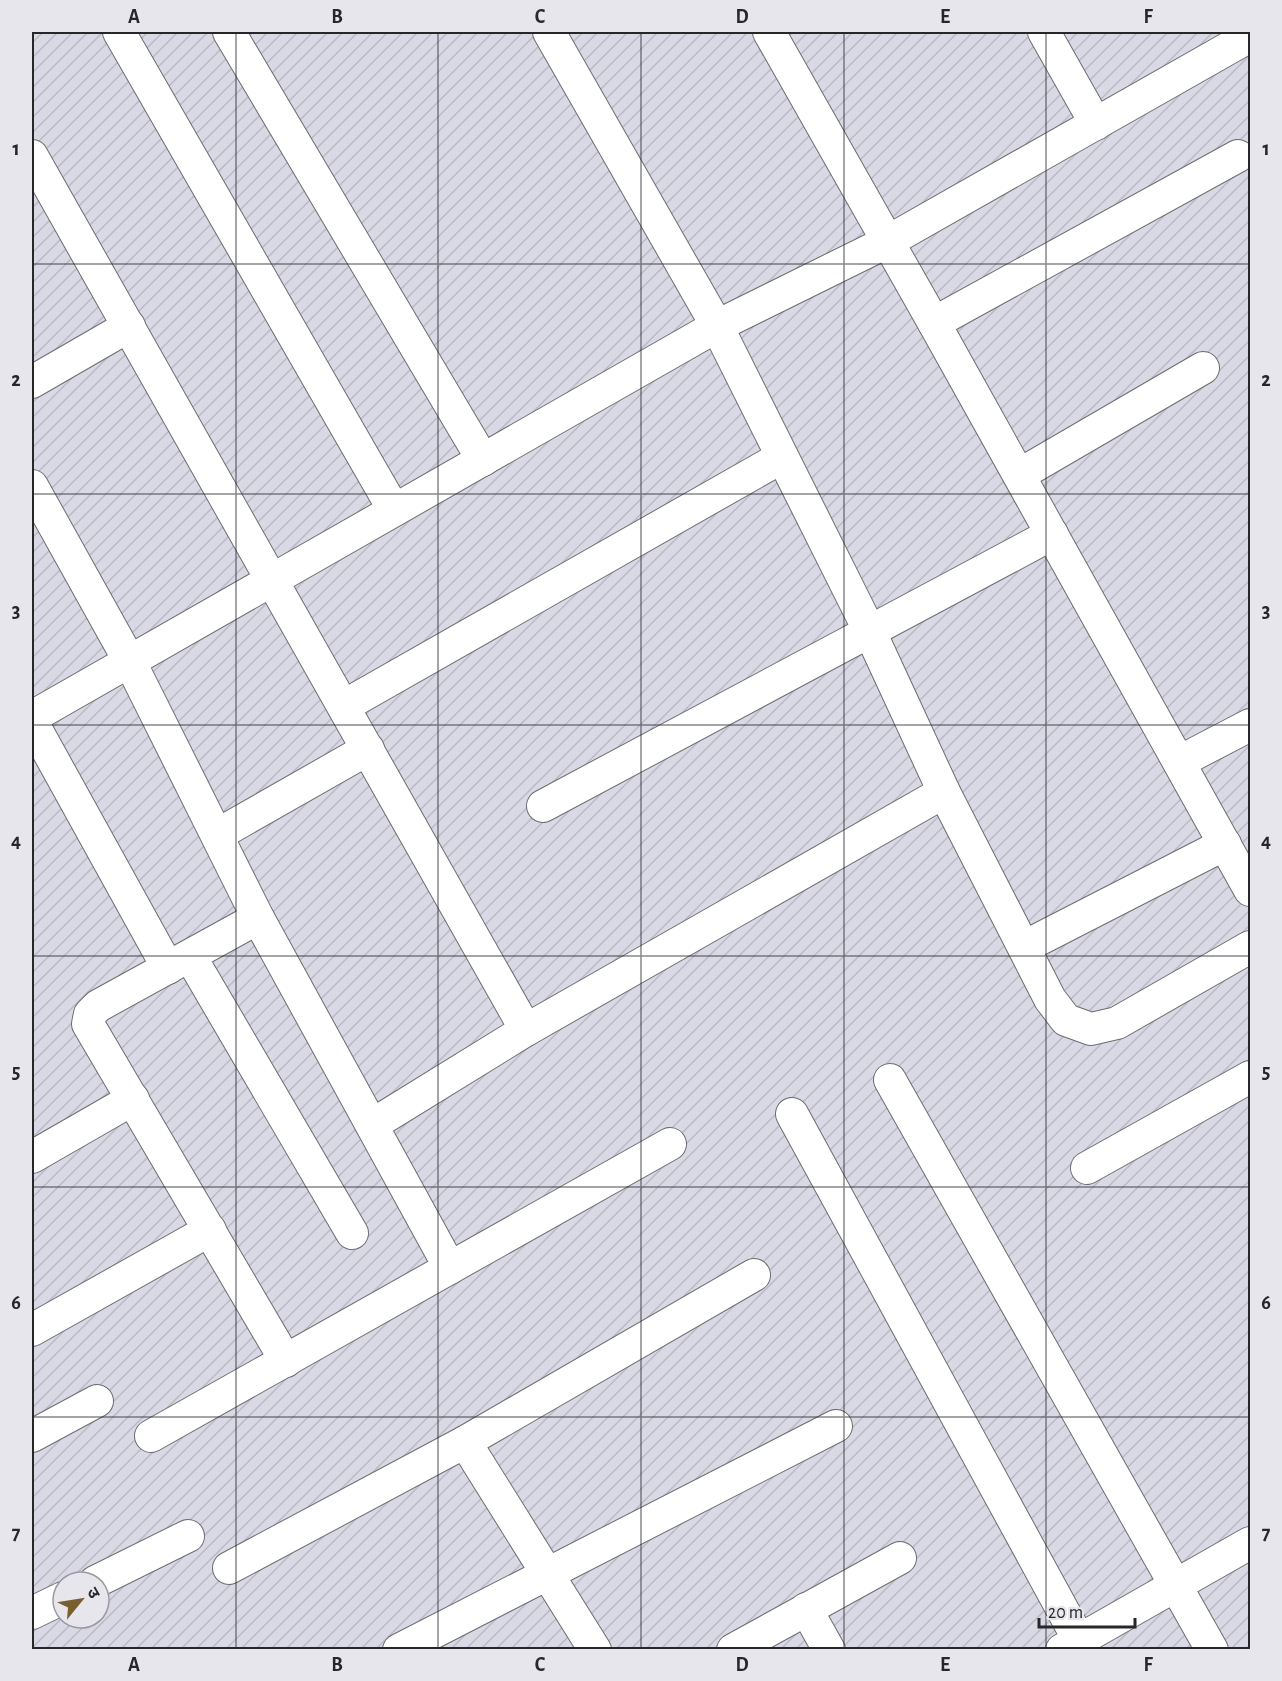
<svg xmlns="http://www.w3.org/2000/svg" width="1282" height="1681" font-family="'Alegreya Sans','Noto Sans Devanagari',sans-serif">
  <defs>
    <pattern id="industrial-furrows" width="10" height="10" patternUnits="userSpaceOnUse" patternTransform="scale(1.5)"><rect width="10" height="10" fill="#d9d9e6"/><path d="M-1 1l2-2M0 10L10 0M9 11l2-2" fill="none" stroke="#babac5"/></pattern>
  </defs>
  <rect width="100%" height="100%" fill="#e6e6ec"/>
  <path fill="url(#industrial-furrows)" fill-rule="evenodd" d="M32,32H1250V1649L32,1650ZM63,1582H99V1618H63Z"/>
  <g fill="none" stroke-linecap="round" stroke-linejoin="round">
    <g stroke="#6c6c71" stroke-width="34">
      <g id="minor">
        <path d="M119,32L394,510"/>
        <path d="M229,32L483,460"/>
        <path d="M549,32L717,326L870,632L944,792L1050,999L1066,1020L1091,1029L1117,1023L1250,947"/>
        <path d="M769,32L934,323L1250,890"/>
        <path d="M1044,32L1096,124"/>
        <path d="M32,156L526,1030"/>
        <path d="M934,323L1238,156"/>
        <path d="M32,382L129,326"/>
        <path d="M1019,475L1203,368"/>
        <path d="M32,486L130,662L258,918L450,1268"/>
        <path d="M344,706L782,457"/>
        <path d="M32,717L717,326L887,242L1250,36"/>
        <path d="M32,722L168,968"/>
        <path d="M1179,762L1250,725"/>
        <path d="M543,806L1052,534"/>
        <path d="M217,835L368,749"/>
        <path d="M258,918L98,1006L90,1014L88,1024L286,1361"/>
        <path d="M1024,947L1225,844"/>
        <path d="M190,956L352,1233"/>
        <path d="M890,1080L1212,1650"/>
        <path d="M792,1114L1079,1640"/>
        <path d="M372,1125L526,1030L944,792"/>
        <path d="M32,1157L133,1099"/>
        <path d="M1087,1168L1250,1077"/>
        <path d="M32,1330L210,1230"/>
        <path d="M32,1436L97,1401"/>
        <path d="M151,1436L670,1144"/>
        <path d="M465,1442L595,1650"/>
        <path d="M229,1568L465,1442L754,1275"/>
        <path d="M95,1582L188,1536"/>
        <path d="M806,1609L829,1650"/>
        <path d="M32,1613L63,1598"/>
        <path d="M399,1650L836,1426"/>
        <path d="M733,1650L900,1558"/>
        <path d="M1062,1650L1250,1543"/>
      </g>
    </g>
    <use href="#minor" stroke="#fff" stroke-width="32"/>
  </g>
  <path fill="none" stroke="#272729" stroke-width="1.5" stroke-opacity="0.55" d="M236,32V1650M438,32V1650M641,32V1650M844,32V1650M1046,32V1650M32,264H1250M32,494H1250M32,725H1250M32,956H1250M32,1187H1250M32,1417H1250"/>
  <rect width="1282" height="1681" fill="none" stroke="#e6e6ec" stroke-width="66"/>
  <g transform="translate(81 1600) rotate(60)"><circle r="28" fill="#e6e6ec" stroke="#9a9a9e" stroke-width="1.5"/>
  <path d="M0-4.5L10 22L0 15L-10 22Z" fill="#795e30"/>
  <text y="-9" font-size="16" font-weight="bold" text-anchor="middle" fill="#272729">उ</text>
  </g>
  <path d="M1039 1618v9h96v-9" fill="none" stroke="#272729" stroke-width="3"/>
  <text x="1048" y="1618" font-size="18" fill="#272729" stroke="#e6e6ec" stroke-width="4.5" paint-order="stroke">20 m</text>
  <rect x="33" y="33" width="1216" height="1615" fill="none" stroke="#272729" stroke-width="2"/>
  <g font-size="20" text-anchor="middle" font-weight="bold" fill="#272729">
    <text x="134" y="23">A</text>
    <text x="337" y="23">B</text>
    <text x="540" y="23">C</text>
    <text x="742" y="23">D</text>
    <text x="945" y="23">E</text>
    <text x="1148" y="23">F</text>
    <text x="16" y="155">1</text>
    <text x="1266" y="155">1</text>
    <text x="16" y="386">2</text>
    <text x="1266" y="386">2</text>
    <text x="16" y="617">3</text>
    <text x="1266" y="617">3</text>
    <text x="16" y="847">4</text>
    <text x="1266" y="847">4</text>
    <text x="16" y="1078">5</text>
    <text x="1266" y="1078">5</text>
    <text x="16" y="1309">6</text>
    <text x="1266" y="1309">6</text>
    <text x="16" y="1539">7</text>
    <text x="1266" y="1539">7</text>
    <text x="134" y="1671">A</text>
    <text x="337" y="1671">B</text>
    <text x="540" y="1671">C</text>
    <text x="742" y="1671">D</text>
    <text x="945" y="1671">E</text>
    <text x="1148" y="1671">F</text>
  </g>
</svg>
